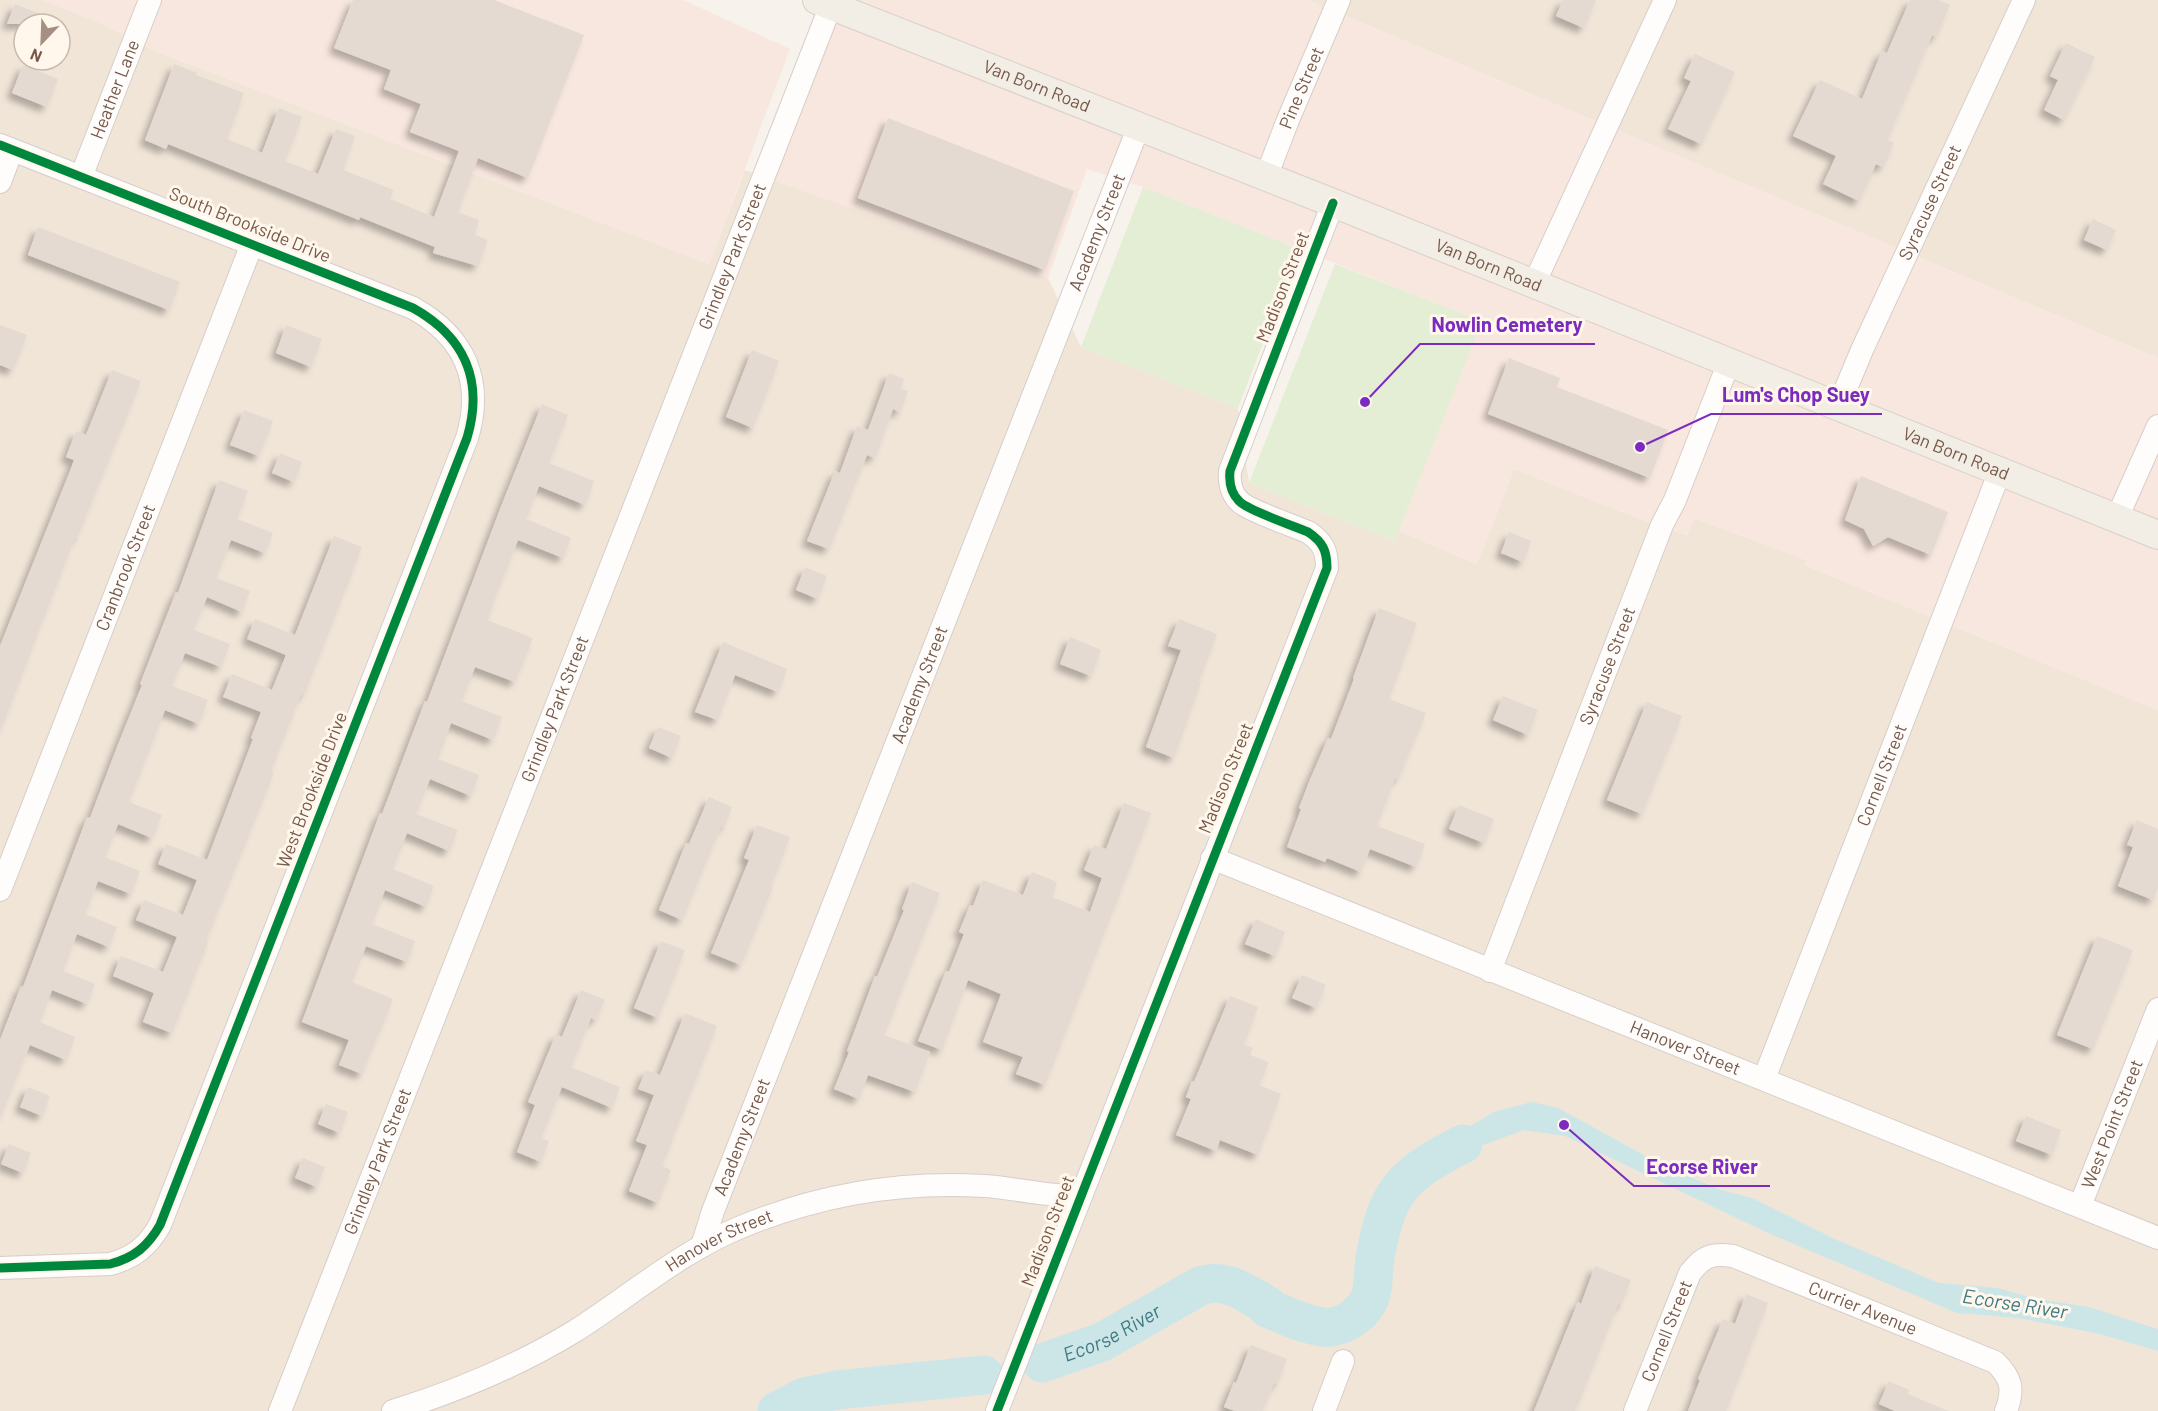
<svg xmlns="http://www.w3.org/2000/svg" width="2158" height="1411" font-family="Barlow,sans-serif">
  <defs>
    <filter id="shadow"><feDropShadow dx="-5.5" dy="5.5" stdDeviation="3" flood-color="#0004"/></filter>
  </defs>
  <rect width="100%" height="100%" fill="#f7f2eb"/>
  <g fill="#f1e5d8" fill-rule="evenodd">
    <path d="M0,0H42L102,24L155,51L709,264L745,170L1048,278L1081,347L1238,408L1249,483L1395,541L1399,531L1477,564L1514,469L1637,518L1687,535L1694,518L1806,560L1804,565L2158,710V1411H0ZM24,24H60V60H24Z"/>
    <path d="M1308,0H2158V358Z"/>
  </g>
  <g fill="#f8e7de">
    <path d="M42,0H683L790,49L709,264L155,51L102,24Z"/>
    <path d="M840,0H1308L2158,358V710L1804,565L1805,560L1695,518L1687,535L1637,518L1514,469L1477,564L1399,531L1481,321L1143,187L1087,169L1048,278L763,177Z"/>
  </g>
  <g fill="#e4eed5">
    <path d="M1143,187L1299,249L1238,408L1081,347Z"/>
    <path d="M1335,264L1482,321L1395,541L1249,483Z"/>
  </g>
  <path fill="#cce6e8" d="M1532,1102L1558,1108L1664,1166L1718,1189L1752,1198L1837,1240L1939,1283L1998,1288L2037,1299L2089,1307L2158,1329V1351L2100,1334L2018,1318L1957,1313L1768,1233L1565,1136L1524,1130L1459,1154L1422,1174L1410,1161L1414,1157L1447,1140L1494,1112Z"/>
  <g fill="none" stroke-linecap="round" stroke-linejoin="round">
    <g stroke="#cce6e8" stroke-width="39">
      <path id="s1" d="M1042,1363L1102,1342L1200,1286C1226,1277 1245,1293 1267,1305V1308C1285,1315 1304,1325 1323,1327C1334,1328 1345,1324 1353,1318C1380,1298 1370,1280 1376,1252C1379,1236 1383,1219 1390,1204C1405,1173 1434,1159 1463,1144"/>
      <path d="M777,1411L804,1397L837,1390L984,1375"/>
    </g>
  </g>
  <g fill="#e4dad2" filter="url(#shadow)">
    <path d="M353,0H494L584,35L528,178L478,158L458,212L479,220L475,235L488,240L478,266L433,253L435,247L360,217L359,220L168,144L166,149L145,140L174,64L197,73L196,75L244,93L227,139L262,153L279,108L302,117L285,161L318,174L336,129L355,136L343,170L394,190L390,199L434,217L459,151L410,132L421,104L384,89L391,70L334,48Z"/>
    <path d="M1563,0H1596L1584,28L1556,16Z"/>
    <path d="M1910,0H1938L1950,5L1936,37L1932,35L1887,140L1894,143L1883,167L1876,164L1859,201L1823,184L1836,156L1793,136L1820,80L1862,99L1882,51L1887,53Z"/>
    <path d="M15,4L63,23V24H7Z"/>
    <path d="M2066,43L2095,57L2064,120L2044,110L2058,80L2050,76Z"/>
    <path d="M1695,54L1735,72L1701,144L1668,129L1691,81L1684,78Z"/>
    <path d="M23,65L58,79L47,107L12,93Z"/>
    <path d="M888,118L1074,191L1045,270L858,198Z"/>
    <path d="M2093,219L2116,230L2107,250L2084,240Z"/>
    <path d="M38,227L180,282L169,310L28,255Z"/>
    <path d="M0,325L27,335L13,370L0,365Z"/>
    <path d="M286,325L322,339L311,367L276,353Z"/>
    <path d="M752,350L779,361L753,428L726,417Z"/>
    <path d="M1509,358L1560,378L1557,387L1668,430L1650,478L1488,414Z"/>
    <path d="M112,370L141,381L77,538L75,537L0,732V646L70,471L74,460L66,457L76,431L86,435Z"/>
    <path d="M889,373L904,379L901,389L908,391L900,412L893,409L875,458L867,455L829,549L807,541L835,471L840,473L857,426L868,430Z"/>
    <path d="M542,404L568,415L549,463L594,481L585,505L539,486L526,519L571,538L563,558L518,540L499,588L487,620L533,638L515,682L475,667L462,701L502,717L493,740L451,723L438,759L479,775L471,796L430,779L416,814L458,830L449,851L407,833L393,869L434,886L426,907L385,890L372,924L415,941L407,962L366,946L352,982L393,999L362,1074L339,1065L349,1040L302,1022L380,813L382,814L425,701L427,702L502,504Z"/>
    <path d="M244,410L273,421L259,456L230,445Z"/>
    <path d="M280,453L302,462L294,482L272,473Z"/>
    <path d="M1861,476L1948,512L1931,555L1888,537L1873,546L1864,529L1845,520Z"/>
    <path d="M219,480L248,491L237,519L273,533L265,553L231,540L216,578L250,591L242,612L207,597L194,630L230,644L221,667L185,653L172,686L208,700L199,724L165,710L129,802L162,815L152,838L118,824L105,857L140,871L131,894L98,881L85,914L117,927L109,947L77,934L63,971L95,984L87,1004L52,990L40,1022L75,1037L66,1060L30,1045L0,1118V1040L21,986L23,987L87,817L90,818L117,747L142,685L140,684L176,592L178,593Z"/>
    <path d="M1509,532L1531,541L1523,562L1501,553Z"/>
    <path d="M334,536L362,547L304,695L301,694L271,771L274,772L206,941L208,942L172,1033L143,1022L154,993L113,976L121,956L163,972L177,937L136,920L144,900L183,915L197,880L158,864L166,844L207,860L253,739L251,738L261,712L223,697L232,674L272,690L286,655L247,639L255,619L295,635Z"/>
    <path d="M805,567L827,576L818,599L796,590Z"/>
    <path d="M1379,608L1417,623L1389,699L1426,713L1398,779L1395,778L1377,826L1425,844L1416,867L1370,849L1361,872L1327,858L1325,862L1287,847L1301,809L1299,808L1309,782L1328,738L1331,739L1354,679L1353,678Z"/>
    <path d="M1179,619L1217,634L1199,681L1201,682L1174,758L1146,747L1181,650L1168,646Z"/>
    <path d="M1070,637L1101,650L1091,676L1060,664Z"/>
    <path d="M723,642L787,669L778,692L735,675L718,720L695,712Z"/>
    <path d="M1503,696L1538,710L1528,735L1493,720Z"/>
    <path d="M1647,702L1682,716L1642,814L1607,800Z"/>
    <path d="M658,727L681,736L672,758L649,748Z"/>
    <path d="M709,797L732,807L724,827L721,826L682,920L659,910L686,843L689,844Z"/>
    <path d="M1124,803L1151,813L1045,1085L1016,1074L1023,1057L983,1042L1001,994L968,980L942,1050L918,1041L946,971L949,972L964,934L959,932L970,905L973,906L983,880L1023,895L1032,872L1057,882L1052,897L1090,912L1102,878L1084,870L1094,845L1106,849Z"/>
    <path d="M1459,805L1494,819L1484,843L1449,829Z"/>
    <path d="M2137,820L2158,829V888L2153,900L2118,886L2133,847L2127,845Z"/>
    <path d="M757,825L790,837L771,886L773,887L741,965L711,953L749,860L744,858Z"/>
    <path d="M912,882L940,893L884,1035L930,1052L915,1092L868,1075L859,1099L834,1089L849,1052L847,1051L875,976L877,977L904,910L902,909Z"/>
    <path d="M1256,919L1285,932L1275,956L1245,944Z"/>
    <path d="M2097,936L2133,950L2093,1049L2057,1035Z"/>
    <path d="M661,941L685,950L658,1018L634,1008Z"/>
    <path d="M1302,975L1326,985L1316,1008L1292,998Z"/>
    <path d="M581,990L605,1000L596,1020L591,1018L571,1067L620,1087L612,1108L562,1087L541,1138L549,1141L541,1162L517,1152L535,1105L528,1102L556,1034L562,1037Z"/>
    <path d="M1230,996L1258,1007L1244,1044L1253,1048L1250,1055L1269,1062L1259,1085L1281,1094L1258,1155L1220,1140L1216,1151L1176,1135L1191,1099L1186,1097L1192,1081L1194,1082Z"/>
    <path d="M685,1013L717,1026L662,1166L671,1170L658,1203L629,1191L647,1145L636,1141L654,1095L638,1089L646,1070L660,1075Z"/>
    <path d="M28,1087L50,1096L42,1116L20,1107Z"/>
    <path d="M326,1104L348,1112L340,1133L318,1124Z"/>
    <path d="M2026,1116L2061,1130L2052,1155L2016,1141Z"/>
    <path d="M9,1144L31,1153L23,1173L1,1164Z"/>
    <path d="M303,1158L325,1167L317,1187L295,1178Z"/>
    <path d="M1595,1266L1631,1280L1621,1305L1618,1304L1575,1411H1534L1578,1302L1581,1304Z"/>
    <path d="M1746,1294L1768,1303L1726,1411H1688L1700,1380L1698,1379L1723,1319L1735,1324Z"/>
    <path d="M1251,1345L1287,1359L1277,1384L1274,1383L1263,1411H1235L1224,1407L1234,1382L1236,1383Z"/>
    <path d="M1889,1381L1909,1390L1908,1394L1948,1411H1895L1879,1404Z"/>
  </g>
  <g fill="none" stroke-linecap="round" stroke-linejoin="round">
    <g stroke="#d6cec8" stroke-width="24">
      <g id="minor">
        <path d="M0,145L413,308C465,337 484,381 467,438L160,1225C148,1246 134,1258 110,1264L0,1268"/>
        <path id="s2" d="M81,177L150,0"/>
        <path id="s3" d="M1266,177L1288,120L1339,0"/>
        <path d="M0,182L12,150"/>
        <path d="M1534,284L1665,0"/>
        <path id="s4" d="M1839,405L1862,350L2024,0"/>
        <path d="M2117,518L2158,426"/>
        <path id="s5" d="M1212,858L2158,1238"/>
        <path id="s6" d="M0,890L252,244"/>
        <path id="s7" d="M1490,971L1662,525L1675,500L1729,362"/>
        <path id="s8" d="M1764,1079L2000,471"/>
        <path id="s9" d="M2080,1206L2158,1009"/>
        <path id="s10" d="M702,1246L713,1211L1139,126"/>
        <path id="s11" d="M280,1411L831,5"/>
        <path id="s12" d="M393,1411C457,1391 518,1366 575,1331C630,1296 680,1252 741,1227C818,1195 902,1181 985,1186C1003,1187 1021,1191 1039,1193C1052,1195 1066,1195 1080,1196"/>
        <path d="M997,1411L1327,568C1327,551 1323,542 1308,532C1294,526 1247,510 1239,501C1231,493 1229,481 1230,471L1333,203"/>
        <path d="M1324,1411L1343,1361"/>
        <path id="s13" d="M1635,1411L1690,1273C1703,1256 1712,1253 1733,1256L1995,1362C2012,1378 2014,1390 2006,1411"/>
      </g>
    </g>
    <g stroke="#d9cfc9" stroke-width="30">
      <g id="major">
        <path id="s14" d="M817,0L1333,203L2158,535"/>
      </g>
    </g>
    <use href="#minor" stroke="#fefdfc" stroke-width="22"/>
    <use href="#major" stroke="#f2ede5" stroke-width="28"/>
    <g stroke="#fff7ec" stroke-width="13">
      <g id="cycleway">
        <path d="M0,145L413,308C465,337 484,381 467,438L160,1225C148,1246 134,1258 110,1264L0,1268"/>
        <path d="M997,1411L1327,568C1327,551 1323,542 1308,532C1294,526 1247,510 1239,501C1231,493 1229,481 1230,471L1333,203"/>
      </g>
    </g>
    <use href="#cycleway" stroke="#00873e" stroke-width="9"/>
  </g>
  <g text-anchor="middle" stroke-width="6" stroke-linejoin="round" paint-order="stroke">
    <g font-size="18" fill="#775949" stroke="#fff7ec">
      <text dy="6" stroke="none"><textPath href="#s14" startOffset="236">Van Born Road</textPath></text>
      <text dy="6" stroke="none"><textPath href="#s3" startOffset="96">Pine Street</textPath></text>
      <text dy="6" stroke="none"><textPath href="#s2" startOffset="94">Heather Lane</textPath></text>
      <text dy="6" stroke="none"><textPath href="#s4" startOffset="222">Syracuse Street</textPath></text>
      <text transform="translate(250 225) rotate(22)" y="6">South Brookside Drive</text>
      <text dy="6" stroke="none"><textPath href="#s10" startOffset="1088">Academy Street</textPath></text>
      <text dy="6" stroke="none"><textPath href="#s11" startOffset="1240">Grindley Park Street</textPath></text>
      <text dy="6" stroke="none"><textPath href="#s14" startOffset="722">Van Born Road</textPath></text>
      <text transform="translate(1283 287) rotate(-69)" y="6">Madison Street</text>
      <text dy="6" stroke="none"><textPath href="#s14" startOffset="1226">Van Born Road</textPath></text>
      <text dy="6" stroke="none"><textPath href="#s6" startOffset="346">Cranbrook Street</textPath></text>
      <text dy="6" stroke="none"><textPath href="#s7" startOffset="327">Syracuse Street</textPath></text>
      <text dy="6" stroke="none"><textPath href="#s10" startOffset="602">Academy Street</textPath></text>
      <text dy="6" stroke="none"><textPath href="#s11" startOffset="754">Grindley Park Street</textPath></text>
      <text dy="6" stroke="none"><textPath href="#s8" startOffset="326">Cornell Street</textPath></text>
      <text transform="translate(1226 778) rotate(-68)" y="6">Madison Street</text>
      <text transform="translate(312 790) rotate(-69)" y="6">West Brookside Drive</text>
      <text dy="6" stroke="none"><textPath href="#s5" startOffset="510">Hanover Street</textPath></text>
      <text dy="6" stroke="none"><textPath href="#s9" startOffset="88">West Point Street</textPath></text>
      <text dy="6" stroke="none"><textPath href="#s10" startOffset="116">Academy Street</textPath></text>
      <text dy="6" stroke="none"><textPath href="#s11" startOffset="268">Grindley Park Street</textPath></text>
      <text transform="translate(1048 1231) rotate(-69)" y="6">Madison Street</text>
      <text dy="6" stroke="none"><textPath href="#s12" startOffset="370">Hanover Street</textPath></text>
      <text dy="6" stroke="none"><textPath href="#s13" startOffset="338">Currier Avenue</textPath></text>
      <text dy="6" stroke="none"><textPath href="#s13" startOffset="86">Cornell Street</textPath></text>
    </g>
    <g font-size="20" font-style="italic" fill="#3f7a84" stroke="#fff7ec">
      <text transform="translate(2015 1304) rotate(9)" y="7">Ecorse River</text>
      <text dy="7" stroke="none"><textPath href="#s1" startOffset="76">Ecorse River</textPath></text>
    </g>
  </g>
  <path fill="none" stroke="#7b2cbf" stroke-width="2" d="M1365 402L1420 344H1595M1640 447L1711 414H1882M1564 1125L1634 1186H1770"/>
  <g fill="#7b2cbf" stroke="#fff7ec" stroke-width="2">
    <circle cx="1365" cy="402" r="6"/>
    <circle cx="1640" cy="447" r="6"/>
    <circle cx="1564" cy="1125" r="6"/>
  </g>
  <g font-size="20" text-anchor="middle" font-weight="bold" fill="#7b2cbf" stroke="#fff7ec" stroke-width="6" stroke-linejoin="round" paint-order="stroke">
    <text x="1507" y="332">Nowlin Cemetery</text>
    <text x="1796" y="402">Lum's Chop Suey</text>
    <text x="1702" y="1174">Ecorse River</text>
  </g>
  <g transform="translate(42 42) rotate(203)"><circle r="28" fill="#fff7ec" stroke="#c9b8ab" stroke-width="1.5"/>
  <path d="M0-4.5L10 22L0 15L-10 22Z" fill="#a48f82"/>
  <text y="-9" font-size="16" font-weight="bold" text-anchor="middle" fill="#775949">N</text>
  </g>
</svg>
